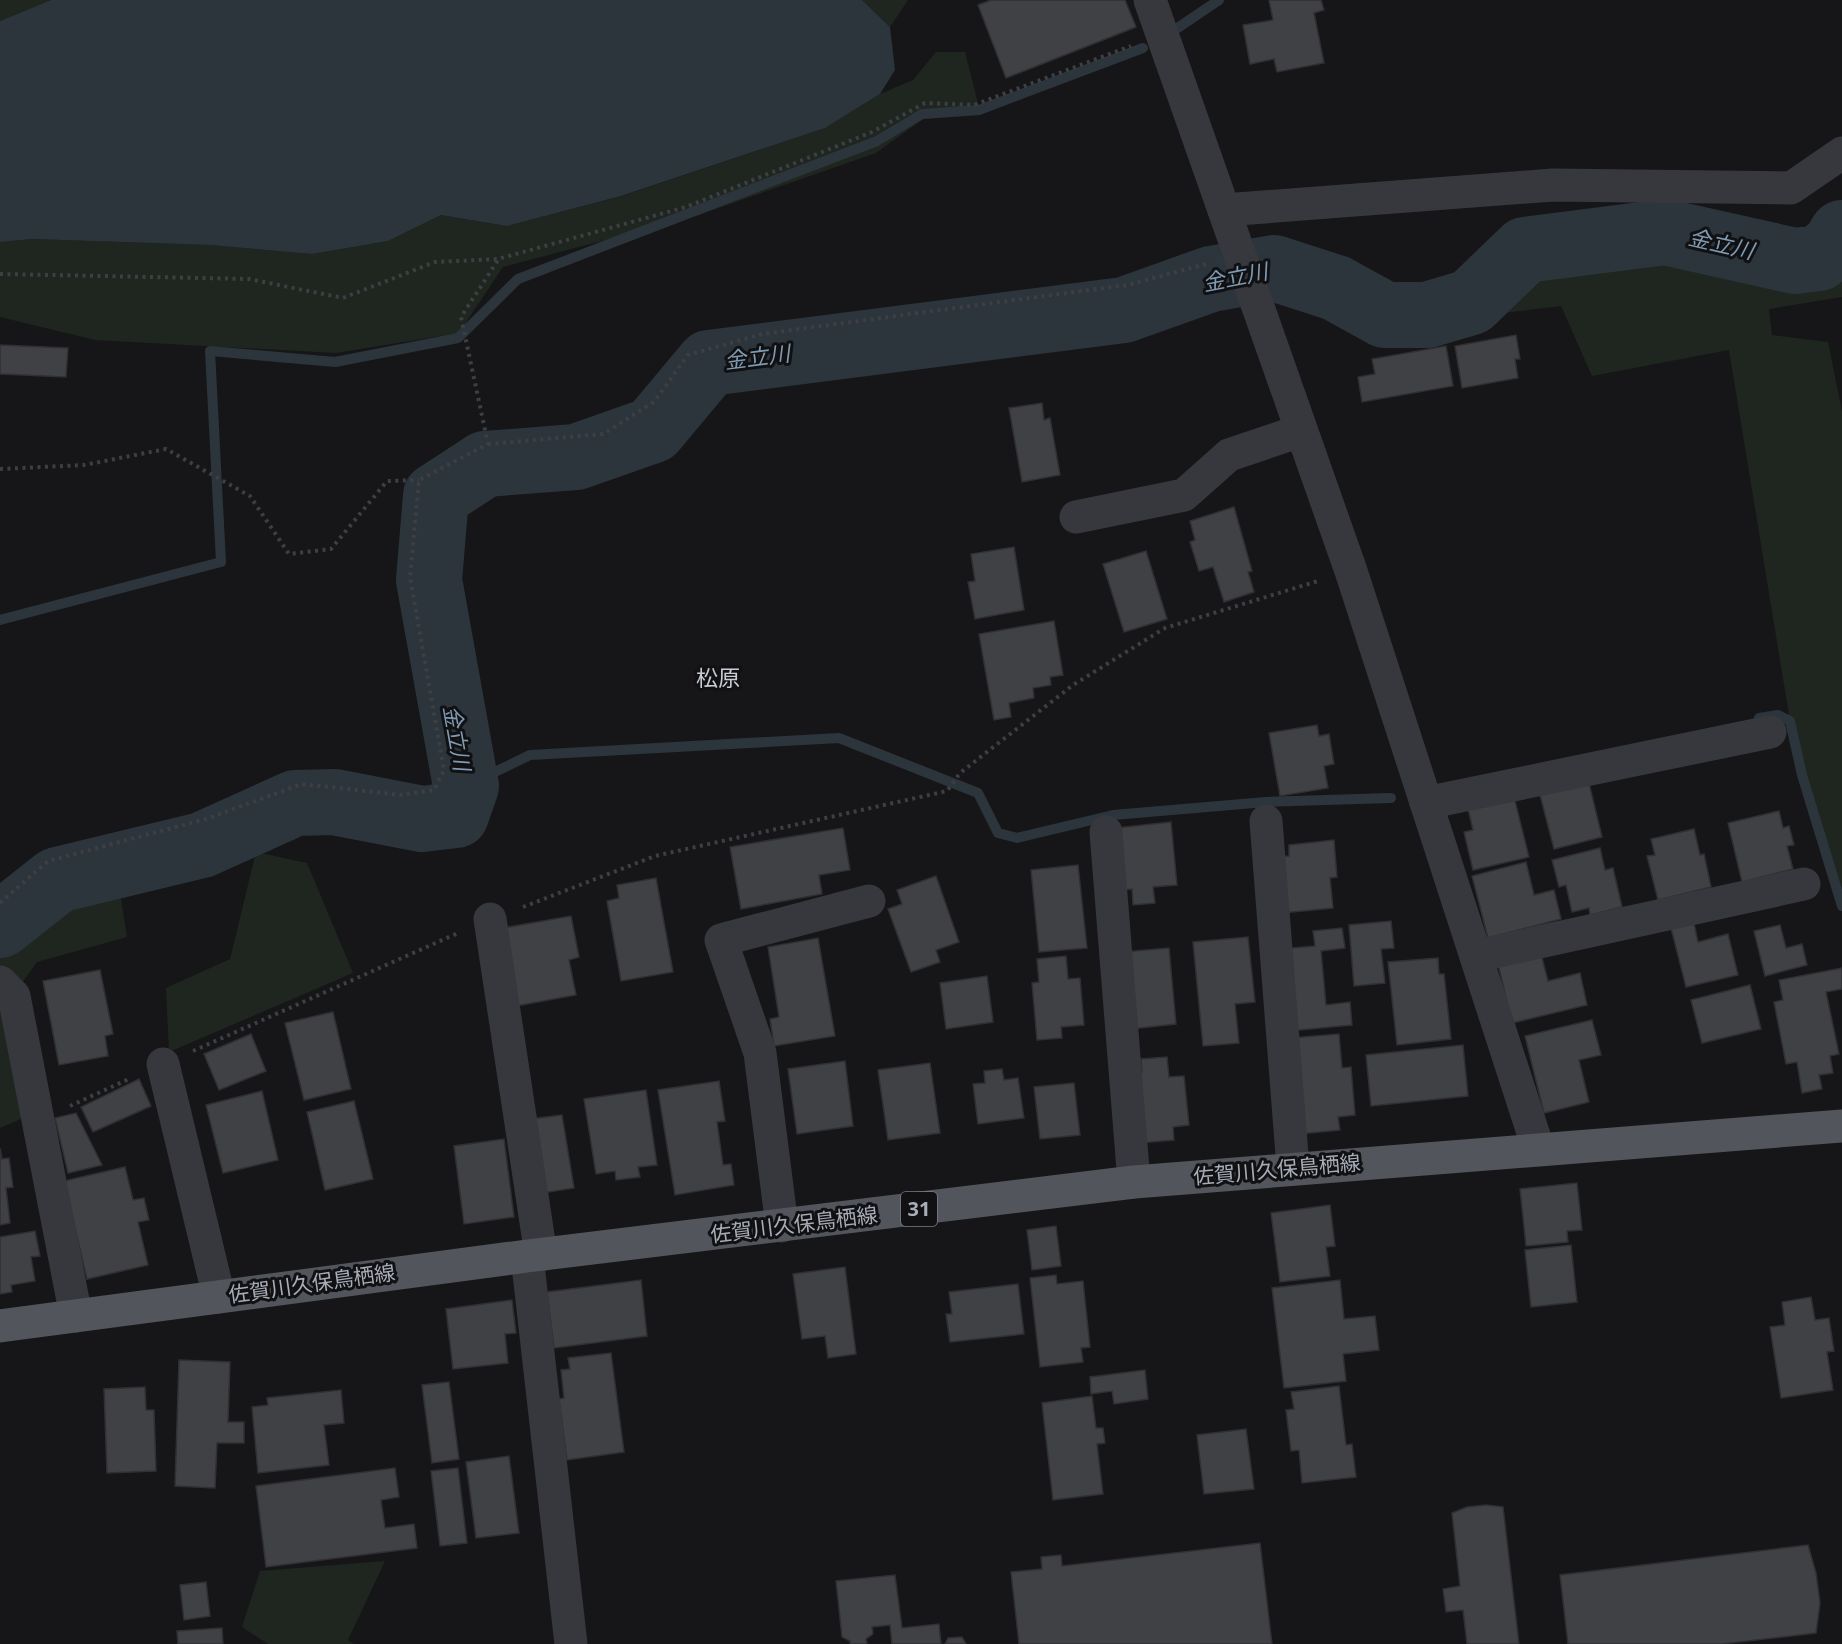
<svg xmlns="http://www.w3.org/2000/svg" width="1842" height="1644" font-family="'Noto Sans','Noto Sans JP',sans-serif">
  <rect width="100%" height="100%" fill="#161618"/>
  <g fill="#1e261f">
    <path d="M0,0H51L0,21Z"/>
    <path d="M862,0H908L890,27Z"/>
    <path d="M936,52H965L981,115L923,119L876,153L693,217L503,267L459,333L336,353L95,340L0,317V242L31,239L210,245L312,254L388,241L441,215L507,226L622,196L825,128L880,94L913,80Z"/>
    <path d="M1671,252L1764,281L1823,278L1842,262V297L1769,309L1772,335L1828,342L1842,412V906L1802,775L1790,721L1729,350L1592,376L1561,306L1488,315L1534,263Z"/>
    <path d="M256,852L307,863L353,973L169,1052L166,988L230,959Z"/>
    <path d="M118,880L127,937L37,962L9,1001L28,1116L0,1128V945L54,902Z"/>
    <path d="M385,1561L348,1640L354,1644H268L242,1627L260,1571Z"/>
  </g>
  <path fill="#2c353c" d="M51,0H862L890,27L895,70L880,94L825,128L621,196L507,226L441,215L388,241L312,254L210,245L32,239L0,242V21Z"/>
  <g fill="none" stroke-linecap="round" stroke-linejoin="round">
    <g stroke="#2c353c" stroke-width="10">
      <path d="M1176,29L1219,0"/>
      <path d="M0,620L221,562L210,351L335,362L458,338L518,279L877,141L922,114L979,110L1143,48"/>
      <path d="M1759,718L1778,715L1790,721L1802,775L1842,906"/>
      <path d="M466,786L530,755L839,738L978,793L998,833L1017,838L1113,815L1266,802L1391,798"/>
    </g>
    <path stroke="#2c353c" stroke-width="66" d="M0,925L57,880L202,845L295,803L334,802L422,819L456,815L466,786L429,580L436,496L485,464L576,457L653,430L709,363L1124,310L1211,279L1274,268L1336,288L1385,315H1427L1471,302L1525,250L1665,232L1795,261L1819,258L1835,245L1842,233"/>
  </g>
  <g fill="#404145" stroke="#303034" stroke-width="1.5">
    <path d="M991,0H1125L1136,27L1006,78L978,5Z"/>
    <path d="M1269,0H1321L1324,10L1314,13L1324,63L1277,72L1274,59L1250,64L1243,25L1273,20Z"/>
    <path d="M1516,335L1520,359H1515L1518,378L1462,388L1455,346Z"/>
    <path d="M0,345L68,348L66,377L0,374Z"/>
    <path d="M1446,346L1453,386L1362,402L1358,377L1375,374L1372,359Z"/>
    <path d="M1042,403L1044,420L1050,418L1060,475L1022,482L1009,408Z"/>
    <path d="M1234,507L1252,571L1248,572L1254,592L1224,602L1213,567L1199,571L1190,542L1195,540L1190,521Z"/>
    <path d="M1014,547L1024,610L975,619L968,582L975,581L971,554Z"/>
    <path d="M1146,551L1167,619L1124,632L1103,564Z"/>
    <path d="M1054,621L1063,675L1050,677L1051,685L1033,688L1034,698L1009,703L1011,717L994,720L979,634Z"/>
    <path d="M1317,725L1319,736L1329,734L1334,764L1324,766L1328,788L1280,796L1269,733Z"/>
    <path d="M1588,779L1602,837L1554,849L1539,791Z"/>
    <path d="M1514,797L1529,857L1473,870L1464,832L1473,830L1468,809Z"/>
    <path d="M1779,811L1783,828L1789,826L1794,845L1787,846L1793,869L1742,882L1728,823Z"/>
    <path d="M1171,822L1177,885L1153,887L1155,903L1133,905L1132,889L1122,890L1116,828Z"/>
    <path d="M843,828L850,870L819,875L822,894L741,909L730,847Z"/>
    <path d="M1694,829L1700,855L1704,854L1711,887L1658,900L1647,856L1655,855L1651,839Z"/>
    <path d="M1334,840L1337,877L1330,878L1333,908L1282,913L1277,857L1289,856V845Z"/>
    <path d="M1600,848L1605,870L1613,868L1622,907L1590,915L1589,908L1572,912L1566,885L1559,887L1552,860Z"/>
    <path d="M1526,862L1534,895L1554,890L1561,919L1488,938L1472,876Z"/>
    <path d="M1078,865L1087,948L1039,952L1031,870Z"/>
    <path d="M936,876L959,942L936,950L940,962L911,972L888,909L902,904L897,890Z"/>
    <path d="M656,878L673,972L621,981L607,901L619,898L617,885Z"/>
    <path d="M571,916L579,957L569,960L576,995L510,1007L503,928Z"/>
    <path d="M1693,919L1698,942L1728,934L1738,975L1686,987L1670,924Z"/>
    <path d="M1391,921L1394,948L1381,949L1385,983L1354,986L1349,925Z"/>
    <path d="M1780,925L1786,948L1802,944L1807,965L1765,976L1754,931Z"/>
    <path d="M1342,928L1345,948L1321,951L1326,1005L1350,1002L1352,1025L1289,1031L1282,949L1315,946L1313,931Z"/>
    <path d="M1248,937L1255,1002L1235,1004L1239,1043L1203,1046L1193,942Z"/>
    <path d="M818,938L835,1036L774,1046L770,1019L779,1017L768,947Z"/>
    <path d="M1169,948L1176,1024L1131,1029L1123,952Z"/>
    <path d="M1541,954L1548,981L1580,973L1587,1005L1512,1023L1498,964Z"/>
    <path d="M1066,956L1068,979L1080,978L1084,1025L1061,1027L1062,1038L1037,1040L1032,983L1039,982L1037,959Z"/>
    <path d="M1438,958L1439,974H1444L1451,1039L1397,1045L1388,962Z"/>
    <path d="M1842,968V989L1826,992L1839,1054L1830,1056L1833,1073L1819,1075L1822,1089L1802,1093L1797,1062L1786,1064L1774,1002L1783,1000L1779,980Z"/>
    <path d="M100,970L113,1034L105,1036L108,1056L59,1065L43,981Z"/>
    <path d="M987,976L993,1022L946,1029L940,983Z"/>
    <path d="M1750,985L1761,1029L1702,1043L1691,1000Z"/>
    <path d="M333,1012L351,1089L304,1100L285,1023Z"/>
    <path d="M1592,1020L1601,1055L1579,1060L1589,1102L1544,1113L1525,1036Z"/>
    <path d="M251,1034L266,1071L219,1090L204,1054Z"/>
    <path d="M1339,1034L1342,1068L1351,1067L1355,1115L1338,1117L1340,1130L1300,1134L1291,1038Z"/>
    <path d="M1463,1045L1468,1096L1371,1106L1366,1055Z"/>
    <path d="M1167,1057L1169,1077L1184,1076L1189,1125L1173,1127L1174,1140L1140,1143L1133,1073L1142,1072L1141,1059Z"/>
    <path d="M845,1061L853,1126L797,1134L788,1069Z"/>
    <path d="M930,1063L940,1133L888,1140L878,1070Z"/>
    <path d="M1002,1069L1004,1080L1018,1078L1024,1118L978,1124L973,1084L985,1083L984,1071Z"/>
    <path d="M139,1079L151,1106L93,1132L81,1107Z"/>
    <path d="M719,1081L725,1121L717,1122L723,1165L731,1164L734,1185L675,1195L658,1090Z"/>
    <path d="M1074,1083L1080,1135L1040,1139L1034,1087Z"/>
    <path d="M646,1090L657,1165L638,1167L640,1177L616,1180L615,1171L596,1174L584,1099Z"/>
    <path d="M262,1091L278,1160L223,1173L206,1105Z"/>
    <path d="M354,1101L373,1179L325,1190L307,1112Z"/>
    <path d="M76,1113L102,1165L68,1173L55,1118Z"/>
    <path d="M562,1115L574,1188L543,1193L531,1119Z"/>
    <path d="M504,1139L514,1217L464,1224L454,1146Z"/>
    <path d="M0,1148L2,1159L9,1158L13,1187L6,1188L10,1223L0,1225Z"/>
    <path d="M125,1167L133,1200L144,1198L149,1220L138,1222L148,1265L87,1279L64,1181Z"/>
    <path d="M1577,1183L1582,1230L1567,1231L1568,1242L1526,1246L1520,1189Z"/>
    <path d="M1330,1205L1335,1246L1326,1247L1330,1276L1280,1282L1271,1213Z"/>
    <path d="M1056,1226L1061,1266L1032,1270L1027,1230Z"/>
    <path d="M35,1231L40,1256L31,1257L35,1281L11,1285L12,1292L0,1294V1237Z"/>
    <path d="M1571,1245L1577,1302L1531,1307L1525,1250Z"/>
    <path d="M845,1267L856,1354L828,1358L825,1336L802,1339L793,1274Z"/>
    <path d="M1056,1275L1057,1284L1083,1281L1090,1347L1081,1348L1083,1362L1040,1367L1030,1278Z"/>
    <path d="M641,1280L647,1336L554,1348L547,1292Z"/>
    <path d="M1340,1280L1344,1319L1375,1316L1379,1350L1343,1354L1346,1381L1284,1388L1272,1288Z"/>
    <path d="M1018,1284L1024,1334L950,1342L946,1314H952L949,1292Z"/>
    <path d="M1811,1297L1815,1320L1829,1318L1834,1351L1827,1352L1833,1390L1781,1398L1770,1327L1785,1325L1782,1302Z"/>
    <path d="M512,1300L516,1333L505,1334L508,1363L453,1369L446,1309Z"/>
    <path d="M611,1353L624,1452L567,1460L559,1399L564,1398L561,1370L570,1369L568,1358Z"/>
    <path d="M179,1360L230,1362L228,1422H244V1443H217L215,1488L175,1486Z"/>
    <path d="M1145,1370L1148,1399L1114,1404L1112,1391L1091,1394L1090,1377Z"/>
    <path d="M449,1382L459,1459L432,1463L422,1385Z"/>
    <path d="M1339,1386L1346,1445L1352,1444L1356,1477L1302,1483L1299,1450L1291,1451L1286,1410L1294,1409L1291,1392Z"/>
    <path d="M145,1387L146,1410H154L156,1471L107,1473L104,1389Z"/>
    <path d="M341,1390L344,1423L324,1425L329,1465L258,1473L252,1407L268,1405L267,1398Z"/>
    <path d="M1092,1396L1096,1428H1103L1105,1443L1097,1444L1103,1494L1053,1500L1042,1403Z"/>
    <path d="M1246,1429L1254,1489L1204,1494L1197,1435Z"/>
    <path d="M509,1456L519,1533L476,1538L466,1462Z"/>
    <path d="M395,1468L399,1497L381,1500L385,1528L414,1524L417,1548L266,1567L256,1486Z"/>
    <path d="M458,1468L467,1543L440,1546L431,1471Z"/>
    <path d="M1486,1505L1503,1507L1519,1644H1467L1463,1610L1446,1612L1443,1589L1460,1586L1452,1513L1467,1507Z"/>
    <path d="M1260,1543L1272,1644H1019L1011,1572L1042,1569L1041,1557L1061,1555L1062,1566Z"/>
    <path d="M1808,1545L1816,1573L1820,1603L1816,1633L1721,1644H1568L1560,1575Z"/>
    <path d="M895,1575L902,1628L939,1624L941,1644H892L890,1625L872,1627L873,1634L866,1639L867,1644H850V1641L842,1637L836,1581Z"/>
    <path d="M206,1582L210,1616L184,1620L180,1585Z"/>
    <path d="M222,1628L223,1644H178L177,1631Z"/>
    <path d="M962,1637L966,1644H945L948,1638Z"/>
  </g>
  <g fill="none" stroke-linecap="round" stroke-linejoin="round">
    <g stroke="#3d3f44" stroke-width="4" stroke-dasharray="3 4.5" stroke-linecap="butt">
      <path d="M0,274L249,279L343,298L435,262L498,259L686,207L872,132L925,103L974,105L1131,46"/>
      <path d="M488,444L603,434L654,402L688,355L762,334L1127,285L1206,264"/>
      <path d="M0,469L84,465L166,449L250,496L289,554L331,549L387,481L419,480"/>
      <path d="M0,903L48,861L206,819L302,784L401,795L434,790L444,770L410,577L419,480L488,444L461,317L498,260"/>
      <path d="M523,907L655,856L947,791L960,773L1073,685L1165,628L1318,581"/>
      <path d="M193,1051L458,933"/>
      <path d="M70,1106L131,1078"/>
    </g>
    <g stroke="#37383d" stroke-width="33">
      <path d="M1150,0L1351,571L1538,1148"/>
      <path d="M1224,210L1553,185L1791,188L1842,153"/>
      <path d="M1076,517L1184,495L1229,455L1300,431"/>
      <path d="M1426,803L1770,732"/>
      <path d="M1266,821L1293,1168"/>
      <path d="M1106,832L1134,1182"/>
      <path d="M490,919L541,1255"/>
      <path d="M1476,956L1804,884"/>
      <path d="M0,982L14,996L76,1316"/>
      <path d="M163,1064L219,1297"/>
      <path d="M782,1226L760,1053L721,940L869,901"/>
      <path d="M527,1256L571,1644"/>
    </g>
    <path stroke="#53555c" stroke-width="33" d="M0,1326L527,1256L1134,1182L1842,1126"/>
  </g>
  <g text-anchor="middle" stroke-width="6" stroke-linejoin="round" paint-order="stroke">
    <rect fill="#111113" stroke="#7b7e86" stroke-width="1.5" x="901" y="1192" width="36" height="34" rx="4.5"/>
    <g font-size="20" font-weight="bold" fill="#a8adb8">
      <text x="919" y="1216">31</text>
    </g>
    <g font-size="21" fill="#a8adb8" stroke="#111113">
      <text transform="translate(1277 1170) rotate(-5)" y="7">佐賀川久保鳥栖線</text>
      <text transform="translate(794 1225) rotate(-7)" y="7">佐賀川久保鳥栖線</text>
      <text transform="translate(312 1284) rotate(-8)" y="7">佐賀川久保鳥栖線</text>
    </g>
    <g font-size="22" font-style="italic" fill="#7f9bb3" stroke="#111113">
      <text transform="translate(1721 244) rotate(13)" y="8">金立川</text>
      <text transform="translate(1235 277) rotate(-11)" y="8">金立川</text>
      <text transform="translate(757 357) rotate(-7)" y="8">金立川</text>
      <text transform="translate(457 738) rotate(80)" y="8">金立川</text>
    </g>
    <g font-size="22" fill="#c9ccd4" stroke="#111113">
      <text x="718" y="686">松原</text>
    </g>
  </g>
</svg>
